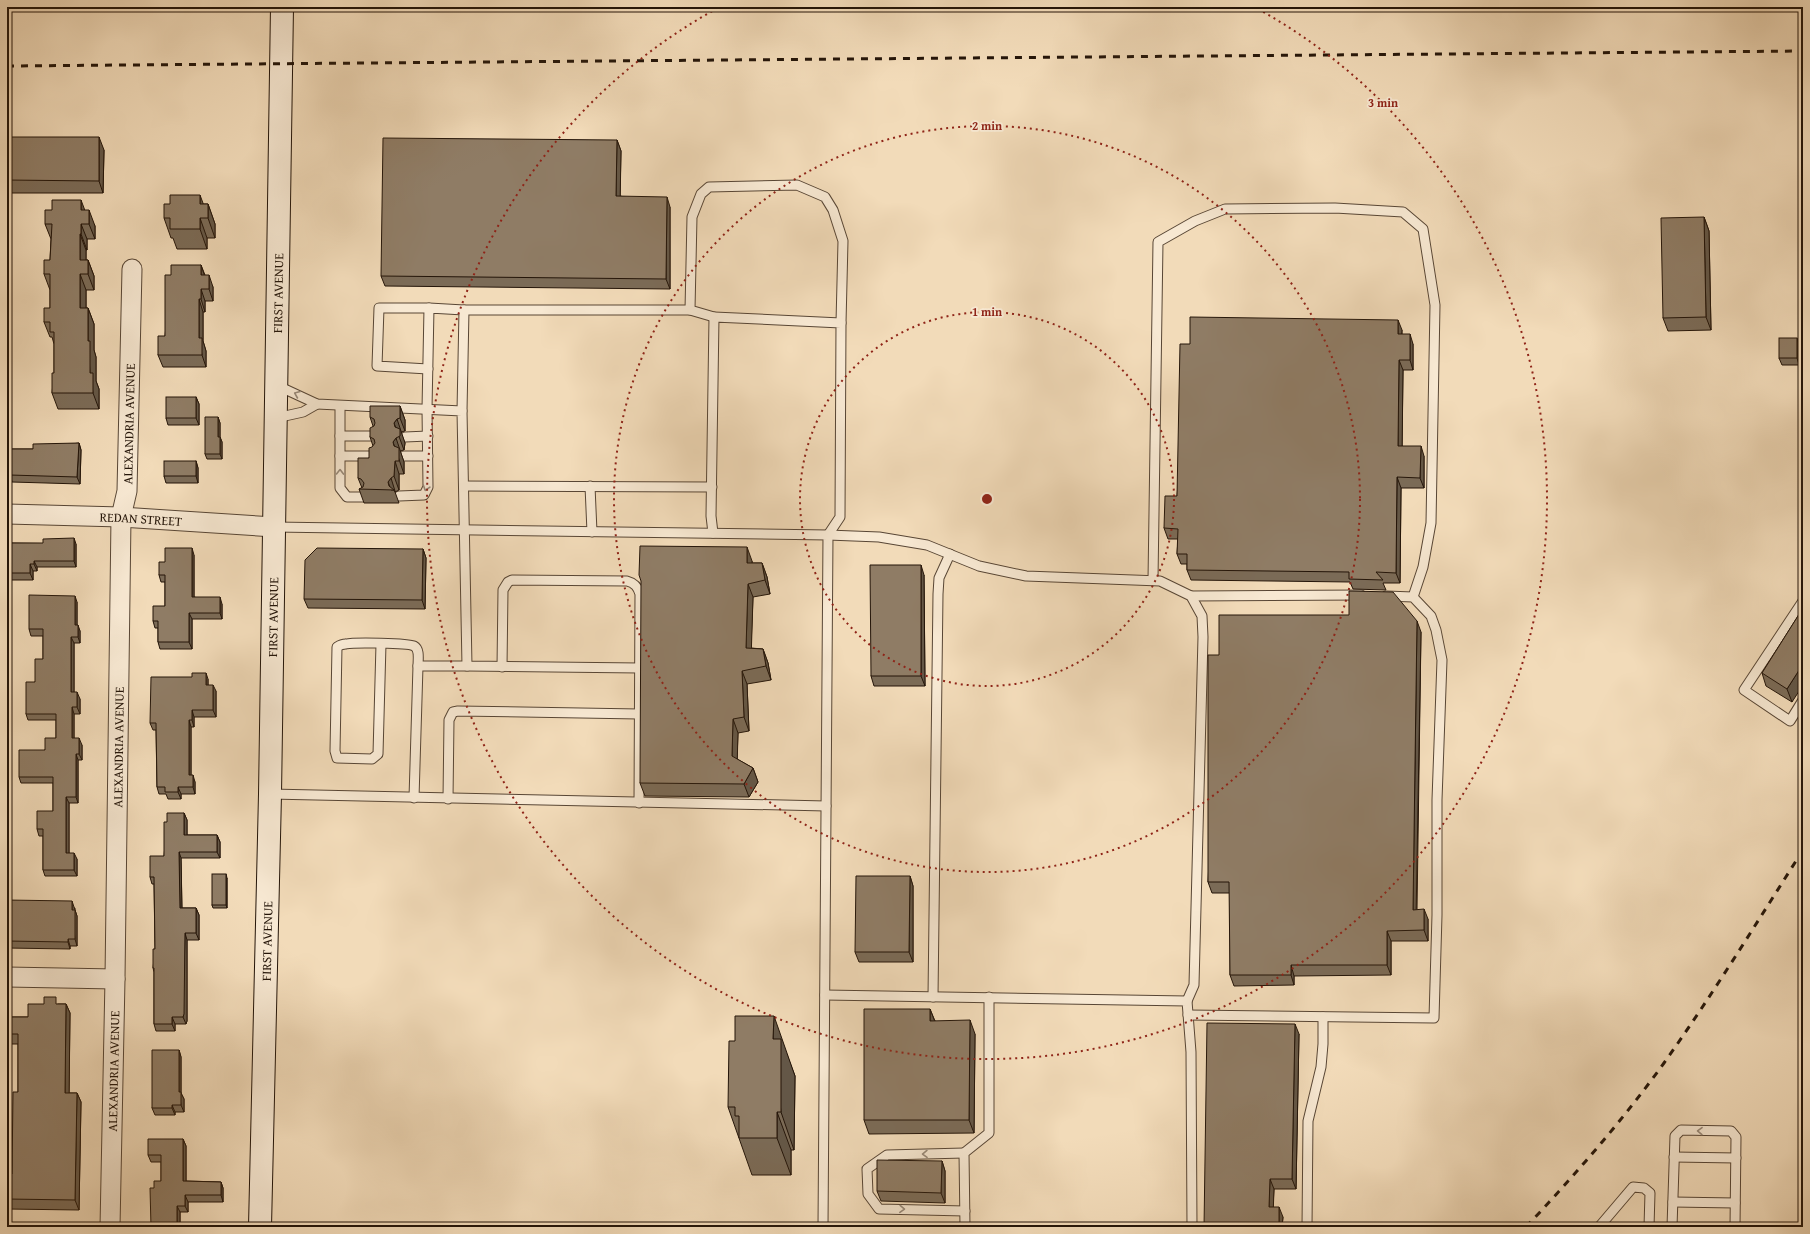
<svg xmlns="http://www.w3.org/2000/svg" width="1810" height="1234" font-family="'Gentium Book Plus',serif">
  <rect width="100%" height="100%" fill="#f2dbb9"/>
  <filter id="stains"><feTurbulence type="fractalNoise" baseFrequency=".005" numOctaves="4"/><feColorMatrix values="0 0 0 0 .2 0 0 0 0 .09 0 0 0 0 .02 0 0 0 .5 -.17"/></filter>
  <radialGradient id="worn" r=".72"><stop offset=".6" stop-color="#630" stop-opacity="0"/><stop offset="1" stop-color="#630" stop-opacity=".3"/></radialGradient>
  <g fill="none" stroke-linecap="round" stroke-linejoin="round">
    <g stroke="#584635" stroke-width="11">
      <g id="lane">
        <path d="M714,317L690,310L692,217L701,194L709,187L797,185L825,197L833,210L843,241L841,323"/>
        <path d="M428,369L377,366L379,308H429"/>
        <path d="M276,385L317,404L462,411L467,666L639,668"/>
        <path d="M340,406V488L347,497H363"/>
        <path d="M462,411L464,310H690"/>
        <path d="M276,418L303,412L317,404"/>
        <path d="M340,436H374"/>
        <path d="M405,437L428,436"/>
        <path d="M340,456H374"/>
        <path d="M404,456H428"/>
        <path d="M464,486L712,487"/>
        <path d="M590,486L592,532"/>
        <path d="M399,496L424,495L428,487L427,409L429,308L464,310"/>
        <path d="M274,527L828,535L823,1227"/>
        <path d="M713,533L711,516L714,317L841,323L840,517L828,535"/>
        <path d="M828,535L879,537L927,545L979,566L1026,576L1160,581L1191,596L1202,616L1203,637L1194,985L1187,1001"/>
        <path d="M1153,580L1158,242L1195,221L1225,209L1335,208L1403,212L1423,229L1435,305L1431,523L1423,567L1413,597"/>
        <path d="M1191,596L1361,595"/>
        <path d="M1803,601L1744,690L1790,721L1803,700"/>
        <path d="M381,644L378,754L372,759L337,758L335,751L337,647C340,645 342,644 346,644C354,642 408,643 414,646C420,649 418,660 418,666"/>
        <path d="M502,667L503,590L508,582L512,580L627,581C635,583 638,587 640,594L639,803"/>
        <path d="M270,794L826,806"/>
        <path d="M414,798L418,666H467"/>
        <path d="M448,799L449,720L453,712L458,711L639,714"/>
        <path d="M825,995L1187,1001L1191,1052L1192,1227"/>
        <path d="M933,997L938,594L939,578L950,554"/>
        <path d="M1188,1015L1434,1018L1437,915V800L1442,660L1436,630L1431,616L1413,597L1386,596"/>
        <path d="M964,1153L887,1155L867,1169L868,1194L879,1209L965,1211"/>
        <path d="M1674,1157L1736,1158"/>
        <path d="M1673,1202L1735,1203"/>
        <path d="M965,1227L964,1153L989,1133V997"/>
        <path d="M1307,1227L1308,1121L1321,1067L1323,1044V1017"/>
        <path d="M1599,1227L1633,1187L1644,1188L1650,1193L1649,1227"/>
        <path d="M1672,1227L1675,1136L1681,1130L1731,1131L1736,1137L1735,1227"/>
      </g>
    </g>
    <g stroke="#584635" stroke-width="21">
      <g id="street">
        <path id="s1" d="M7,514L121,517L274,527"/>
        <path d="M7,977L115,979"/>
        <path id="s2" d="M110,1227L115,979L121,517L127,491L132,269"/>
      </g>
    </g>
    <g stroke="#241509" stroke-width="24">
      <g id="secondary">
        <path id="s3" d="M260,1227L270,794L282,7"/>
      </g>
    </g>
    <use href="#lane" stroke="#f7e8d2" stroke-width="9"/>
    <use href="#street" stroke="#f7e8d2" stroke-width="19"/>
    <use href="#secondary" stroke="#f7e8d2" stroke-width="22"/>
    <g stroke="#241509" stroke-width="3" stroke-dasharray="7 7" stroke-linecap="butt">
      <path d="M7,66L1803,51"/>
      <path d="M1526,1227C1575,1175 1622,1121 1664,1063C1713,994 1757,922 1803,850"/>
    </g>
  </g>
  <g fill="#7b6b57" stroke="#241509">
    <path d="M1803,77V136L1800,130Z"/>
    <path d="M7,137L104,150L103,193H7Z"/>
    <path d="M617,140L621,151L620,196L670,207V289L385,286L381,276Z"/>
    <path d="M204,204H208L215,224V238H207V249H177L173,238H171L164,218Z"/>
    <path d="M85,210L95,226V239H87V250H86V260H88L94,276V290H86V308H88L94,324V350L96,357V381L99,389V409H58L52,393L54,373V344L52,337H50L44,322L50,308V290L44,274L50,260L51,239L45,224Z"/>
    <path d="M1704,217L1709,231L1711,330L1668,331L1663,318Z"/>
    <path d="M201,265L205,275L213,287V301H205V312H203V341L206,351V367H163L158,355L165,336L171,275Z"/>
    <path d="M1402,330V334L1413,344V370H1403L1402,446L1424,456V488H1401L1400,583H1383L1386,590L1353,589L1350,582L1191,580L1187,570V564H1181L1177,554L1178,539H1168L1164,528L1177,496L1190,344Z"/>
    <path d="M1799,345V365H1782L1779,358Z"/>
    <path d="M196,397L199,404V425H168L166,418Z"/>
    <path d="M400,406L405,420V431L401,432V433L405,443L404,450L400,451L404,462V474H399V490L395,492L399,503H364L359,489L362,488L358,478L369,458L373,446L370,437L373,426L370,417Z"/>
    <path d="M218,417L220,423V437L222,442V459H207L205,454Z"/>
    <path d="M79,443L81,450L80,484L12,482L11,477H7V449H33Z"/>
    <path d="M196,461L198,468V483H166L164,476Z"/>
    <path d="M7,543L76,544V567H37V571H33V580H7Z"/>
    <path d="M423,549L426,558L425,609L308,608L304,599Z"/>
    <path d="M194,555V597L222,604V619H192V649H160L158,642V628H155L153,621L165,606V582H161L159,575L165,562Z"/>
    <path d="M752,561V563H762L767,577L770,594L753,597L751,648L763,649L768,663L771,680L747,684L749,731L738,733L737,759L753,768L758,782L749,797L645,796L640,783Z"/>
    <path d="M924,575L925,686H874L871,676Z"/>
    <path d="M77,602V625L80,631V643H74V692L80,699V714H74V738L82,745V760H78V803H69V853L77,859V876H45L43,870V836H39L37,829L53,811V783H21L19,777L56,738V720H28L26,714L35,682L43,659V636H31L29,629Z"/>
    <path d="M1803,608L1792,702L1766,686L1762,673Z"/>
    <path d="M1421,632L1417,910L1428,919V941H1391V975L1294,976V985L1234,986L1230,975V893H1212L1208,882L1219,655Z"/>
    <path d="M208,679V685L216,691V717H194V727H191V775L195,782V794H181V799H168L166,794H159L157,787L156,730H153L150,723Z"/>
    <path d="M184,813L187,820V835H217L220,842V858H181L182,908H196L199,915V940H187V1021L186,1024H175V1031H156L154,1024V972L153,968L155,949L154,884H152L150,877L164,856L167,822Z"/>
    <path d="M910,876L913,886V962H859L855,952Z"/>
    <path d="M227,878V908H213L212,905Z"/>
    <path d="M7,900L75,908V910L77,916V946H70V949L7,948Z"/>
    <path d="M58,1004H66L70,1013L69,1093H77L81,1102L79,1210L7,1209V1174H12L18,1092V1044H7V1017H28Z"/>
    <path d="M930,1009L935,1021L975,1034L974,1133L869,1134L864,1120Z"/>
    <path d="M1299,1034L1296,1189H1274L1273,1207L1283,1217L1282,1227H1204Z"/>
    <path d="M179,1050L181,1057V1093L184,1099V1112H175V1115H155L152,1108Z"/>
    <path d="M787,1054V1055L795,1076L794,1150H791V1175H752L728,1107Z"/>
    <path d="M183,1139L186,1146V1181L221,1182L223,1188V1202H188V1212H180V1227L154,1188L161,1181V1162H151L148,1155Z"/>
    <path d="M942,1161L945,1171V1203L881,1201L877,1191Z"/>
  </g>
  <g fill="#645747" stroke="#241509">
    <path d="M99,137L104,150L103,193L99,181Z"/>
    <path d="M617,140L621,151L620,207L616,196Z"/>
    <path d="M200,195L207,214L200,204Z"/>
    <path d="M667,197L670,207V289L666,279Z"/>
    <path d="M81,200L87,216L81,210Z"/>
    <path d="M208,204L215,224V238L208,218Z"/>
    <path d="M89,210L95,226V239L89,224Z"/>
    <path d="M1704,217L1709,231L1711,330L1706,317Z"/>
    <path d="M200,218L207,238V249L200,229Z"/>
    <path d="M81,224L87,239V250L81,234Z"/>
    <path d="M80,234L86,250V274L80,260Z"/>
    <path d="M88,260L94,276V290L88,274Z"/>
    <path d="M201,265L205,277L201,275Z"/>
    <path d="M80,274L86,290V324L80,308Z"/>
    <path d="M209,275L213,287V301L209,289Z"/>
    <path d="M201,289L205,301V312L201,299Z"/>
    <path d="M199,299L203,312V341L206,351V367L202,355L199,338Z"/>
    <path d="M88,308L94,324V350L96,357V381L99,389V409L93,393L90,373L88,341Z"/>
    <path d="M1398,320L1402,330L1401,344L1398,334Z"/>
    <path d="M1410,334L1413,344V370L1410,360Z"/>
    <path d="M1797,338L1799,345V365L1797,358Z"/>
    <path d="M1399,360L1403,370L1402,456L1398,446Z"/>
    <path d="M196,397L199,404V425L196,418Z"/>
    <path d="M400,406L405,420V431L400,418Z"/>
    <path d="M218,417L220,423V442L218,437Z"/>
    <path d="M397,419L405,443L404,450L394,423Z"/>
    <path d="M220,437L222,442V459L220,454Z"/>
    <path d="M396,438L404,462V474L393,442Z"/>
    <path d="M79,443L81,450L80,484L77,477Z"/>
    <path d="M1421,446L1424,456V488L1420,478Z"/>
    <path d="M196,461L198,468V483L196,476Z"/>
    <path d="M395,461L399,474V490L394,476Z"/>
    <path d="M1397,477L1401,488L1400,583L1396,573Z"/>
    <path d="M391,478L395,491V492L394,490H391L388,482Z"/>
    <path d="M74,538L76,544V567L74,561Z"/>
    <path d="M747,547L752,561V577L747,563Z"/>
    <path d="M192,548L194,555V604L192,597Z"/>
    <path d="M423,549L426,558L425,609L422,600Z"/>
    <path d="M34,561L37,567V571L34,564Z"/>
    <path d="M762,563L767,577L770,594L765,580Z"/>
    <path d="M30,564L33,571V580L30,573Z"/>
    <path d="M921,565L924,575L925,686L921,676Z"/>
    <path d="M748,584L753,597L751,661L746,648Z"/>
    <path d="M75,596L77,602V631L75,625Z"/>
    <path d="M220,597L222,604V619L220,613Z"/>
    <path d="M189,613L192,619V649L189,642Z"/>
    <path d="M1417,621L1421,632L1416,920L1413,910Z"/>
    <path d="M78,625L80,631V643L78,637Z"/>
    <path d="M71,637L74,643V699L71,692Z"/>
    <path d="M763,649L768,663L771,680L766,666Z"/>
    <path d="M1803,664V685L1792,702L1787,689Z"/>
    <path d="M742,671L747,684L749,731L744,717Z"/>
    <path d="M206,673L208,679V691L206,685Z"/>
    <path d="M213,685L216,691V717L213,710Z"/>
    <path d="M77,692L80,699V714L77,707Z"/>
    <path d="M72,707L74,714V745L72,738Z"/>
    <path d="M192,710L194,717V727L192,720Z"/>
    <path d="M733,719L738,733L737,769L732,756Z"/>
    <path d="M189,720L191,727V782L189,775Z"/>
    <path d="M79,738L82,745V760L79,754Z"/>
    <path d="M76,754L78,760V803L76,797Z"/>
    <path d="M753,768L758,782L749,797L744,784Z"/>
    <path d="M193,775L195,782V794L193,787Z"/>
    <path d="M178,787L181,794V799L178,792Z"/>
    <path d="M66,797L69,803V859L66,853Z"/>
    <path d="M184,813L187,820V842L184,835Z"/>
    <path d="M217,835L220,842V858L217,852Z"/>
    <path d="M179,852L181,858L182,915L180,908Z"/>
    <path d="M74,853L77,859V876L74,870Z"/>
    <path d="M226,874L227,878V908L226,905Z"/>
    <path d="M910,876L913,886V962L909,952Z"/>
    <path d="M72,901L77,916V946L75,939L72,910Z"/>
    <path d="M196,908L199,915V940L196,933Z"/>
    <path d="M1424,909L1428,919V941L1424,930Z"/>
    <path d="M1387,931L1391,941V975L1387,965Z"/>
    <path d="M185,933L187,940V1021L186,1024L183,1017Z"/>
    <path d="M68,939L70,946V949L68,942Z"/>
    <path d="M1291,965L1294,976V985L1291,975Z"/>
    <path d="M66,1004L70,1013L69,1102L65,1093Z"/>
    <path d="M930,1009L935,1022L930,1021Z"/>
    <path d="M774,1016L795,1076L794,1150L781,1112L773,1039Z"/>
    <path d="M172,1017L175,1024V1031L172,1024Z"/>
    <path d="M970,1020L975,1034L974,1133L969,1120Z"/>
    <path d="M1295,1024L1299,1034L1296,1189L1292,1179Z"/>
    <path d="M179,1050L181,1057V1093L184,1099V1112L181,1105L179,1092Z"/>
    <path d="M77,1093L81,1102L79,1210L75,1200Z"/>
    <path d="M172,1105L175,1112V1115L172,1108Z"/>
    <path d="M777,1112L791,1150V1175L777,1138Z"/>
    <path d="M183,1139L186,1146V1187L183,1181Z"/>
    <path d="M942,1161L945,1171V1203L941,1193Z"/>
    <path d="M1270,1179L1274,1189L1273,1217L1269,1207Z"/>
    <path d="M221,1182L223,1188V1202L221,1195Z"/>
    <path d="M185,1195L188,1202V1212L185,1206Z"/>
    <path d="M177,1206L180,1212V1227H177Z"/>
    <path d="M1279,1207L1283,1217L1282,1227H1279Z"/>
  </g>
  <g fill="#8f7c65" stroke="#241509">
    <rect x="1800" y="77" width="3" height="53"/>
    <path d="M7,137H99V181L7,180Z"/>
    <path d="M383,138L617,140L616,196L667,197L666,279L381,276Z"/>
    <path d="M170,195H200V204H208V218H200V229H170V218H164V204H170Z"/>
    <path d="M52,200H81V210H89V224H81V234H80V260H88V274H80V308H88V341H90V373H93V393H52V373H54V332H50V322H44V308H50V274H44V260H50L52,224H45V210H52Z"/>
    <path d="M1704,217L1706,317L1663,318L1661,218Z"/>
    <path d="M171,265H201V275H209V289H201V299H199V338H202V355H158V336H165V275H171Z"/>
    <path d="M1190,317L1398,320V334H1410V360H1399L1398,446H1421L1420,478L1397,477L1396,573L1376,572L1383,580L1349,579V572L1187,570V554H1177L1178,529L1164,528L1165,496H1177L1180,344H1190Z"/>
    <rect x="1779" y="338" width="18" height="20"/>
    <rect x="166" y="397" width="30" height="21"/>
    <path d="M370,406H400V418L397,419L394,423L395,427L400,429V436L396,438L393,442L394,446L399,448V461H395L394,476L391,478L388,482L389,486L394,490L359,489L363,487L364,483L361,479L358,478V458H369V448L372,447L375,443L374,439L370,437V428L374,426L375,423L374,419L370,417Z"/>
    <path d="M205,417H218V437H220V454H205Z"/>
    <path d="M79,443L77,477L10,475V470H7V449H33V444Z"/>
    <rect x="164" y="461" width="32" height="15"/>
    <path d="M74,538V561H34V564H30V573H7V543H43V539Z"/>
    <path d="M640,546L747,547V563H762L765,580L748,584L746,648L763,649L766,666L742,671L744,717L733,719L732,756L753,768L744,784L640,783L641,581L639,575Z"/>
    <path d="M165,548H192V597H220V613H189V642H158V621H153V606H165V575H159V562H165Z"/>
    <path d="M317,548L423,549L422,600L304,599L305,560Z"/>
    <path d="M870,565H921V676H871Z"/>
    <path d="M1349,591L1393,592L1417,621L1413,910L1424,909V930L1387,931V965H1291V975H1230L1229,882H1208V655H1219V615H1349Z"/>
    <path d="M29,595L75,596V625H78V637H71V692H77V707H72V738H79V754H76V797H66V853H74V870H43V829H37V811H53V777H19V750H45V738H56V714H26V682H35V659H43V629H29Z"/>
    <path d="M1803,608V664L1787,689L1762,673Z"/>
    <path d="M192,673H206V685H213V710H192V720H189V775H193V787H178V792H165V787H157L156,723H150L151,677H192Z"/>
    <path d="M167,813H184V835H217V852H179L180,908H196V933H185L184,1014L183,1017H172V1024H154V968H153V949H155L154,877H150V856H164V822H167Z"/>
    <rect x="212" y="874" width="14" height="31"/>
    <path d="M856,876H910L909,952H855Z"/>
    <path d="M7,900L72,901V910H75V939H68V942L7,941Z"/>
    <path d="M44,997H56V1004H66L65,1093H77L75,1200L7,1199V1174H12L13,1092H18V1034H7V1017H28V1004H44Z"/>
    <path d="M864,1009H930V1021L970,1020L969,1120H864Z"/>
    <path d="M735,1016H774L773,1039H781V1112H777V1138H739V1116H735V1107H728L729,1041H735Z"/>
    <path d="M1207,1023L1295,1024L1292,1179H1270L1269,1207H1279V1227H1204Z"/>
    <path d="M152,1050H179V1092H181V1105H172V1108H152Z"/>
    <path d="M148,1139H183V1181L221,1182V1195H185V1206H177V1227H151L150,1188H154V1181H161V1155H148Z"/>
    <path d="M877,1160L942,1161L941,1193L877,1191Z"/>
  </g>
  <defs><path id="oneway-chevron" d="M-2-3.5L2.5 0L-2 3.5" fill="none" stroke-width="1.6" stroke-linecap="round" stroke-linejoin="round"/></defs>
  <g stroke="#988978">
    <use href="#oneway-chevron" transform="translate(297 394) rotate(-157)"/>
    <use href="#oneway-chevron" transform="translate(340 472) rotate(-89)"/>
    <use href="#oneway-chevron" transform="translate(426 488) rotate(108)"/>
    <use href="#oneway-chevron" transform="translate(1700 1131) rotate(-179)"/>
    <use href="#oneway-chevron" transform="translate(925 1154) rotate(179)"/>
    <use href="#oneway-chevron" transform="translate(902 1209) rotate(2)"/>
  </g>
  <g fill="none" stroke="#8f2418" stroke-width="2" stroke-dasharray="2 4">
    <circle cx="987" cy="499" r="187"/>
    <circle cx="987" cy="499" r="373"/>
    <path d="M1258 9A560 560 0 1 1 716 9"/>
  </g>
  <g text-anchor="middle" stroke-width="3.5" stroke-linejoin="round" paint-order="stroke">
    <g font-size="13" fill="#241509" stroke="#f7e8d2">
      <text dy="5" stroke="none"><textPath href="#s3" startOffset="934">FIRST AVENUE</textPath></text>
      <text dy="5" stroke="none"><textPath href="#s2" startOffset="804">ALEXANDRIA AVENUE</textPath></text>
      <text dy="5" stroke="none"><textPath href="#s1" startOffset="134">REDAN STREET</textPath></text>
      <text dy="5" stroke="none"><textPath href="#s3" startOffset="610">FIRST AVENUE</textPath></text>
      <text dy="5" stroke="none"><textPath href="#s2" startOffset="480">ALEXANDRIA AVENUE</textPath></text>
      <text dy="5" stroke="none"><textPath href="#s3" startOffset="286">FIRST AVENUE</textPath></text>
      <text dy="5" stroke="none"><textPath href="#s2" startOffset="156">ALEXANDRIA AVENUE</textPath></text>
    </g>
  </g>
  <circle cx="987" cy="499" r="6" fill="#8f2418" stroke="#f7e8d2" stroke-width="2"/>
  <g font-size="12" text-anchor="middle" font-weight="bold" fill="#8f2418" stroke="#f7e8d2" stroke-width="3.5" stroke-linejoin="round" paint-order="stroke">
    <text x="1383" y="107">3 min</text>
    <text x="987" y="130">2 min</text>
    <text x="987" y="316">1 min</text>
  </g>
  <rect width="1810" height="1234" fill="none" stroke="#f2dbb9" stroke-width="24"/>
  <rect x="8" y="8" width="1794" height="1218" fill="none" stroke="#241509" stroke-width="2"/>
  <rect x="12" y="12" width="1786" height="1210" fill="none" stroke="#241509"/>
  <rect width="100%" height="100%" filter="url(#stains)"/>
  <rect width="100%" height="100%" fill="url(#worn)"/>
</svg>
